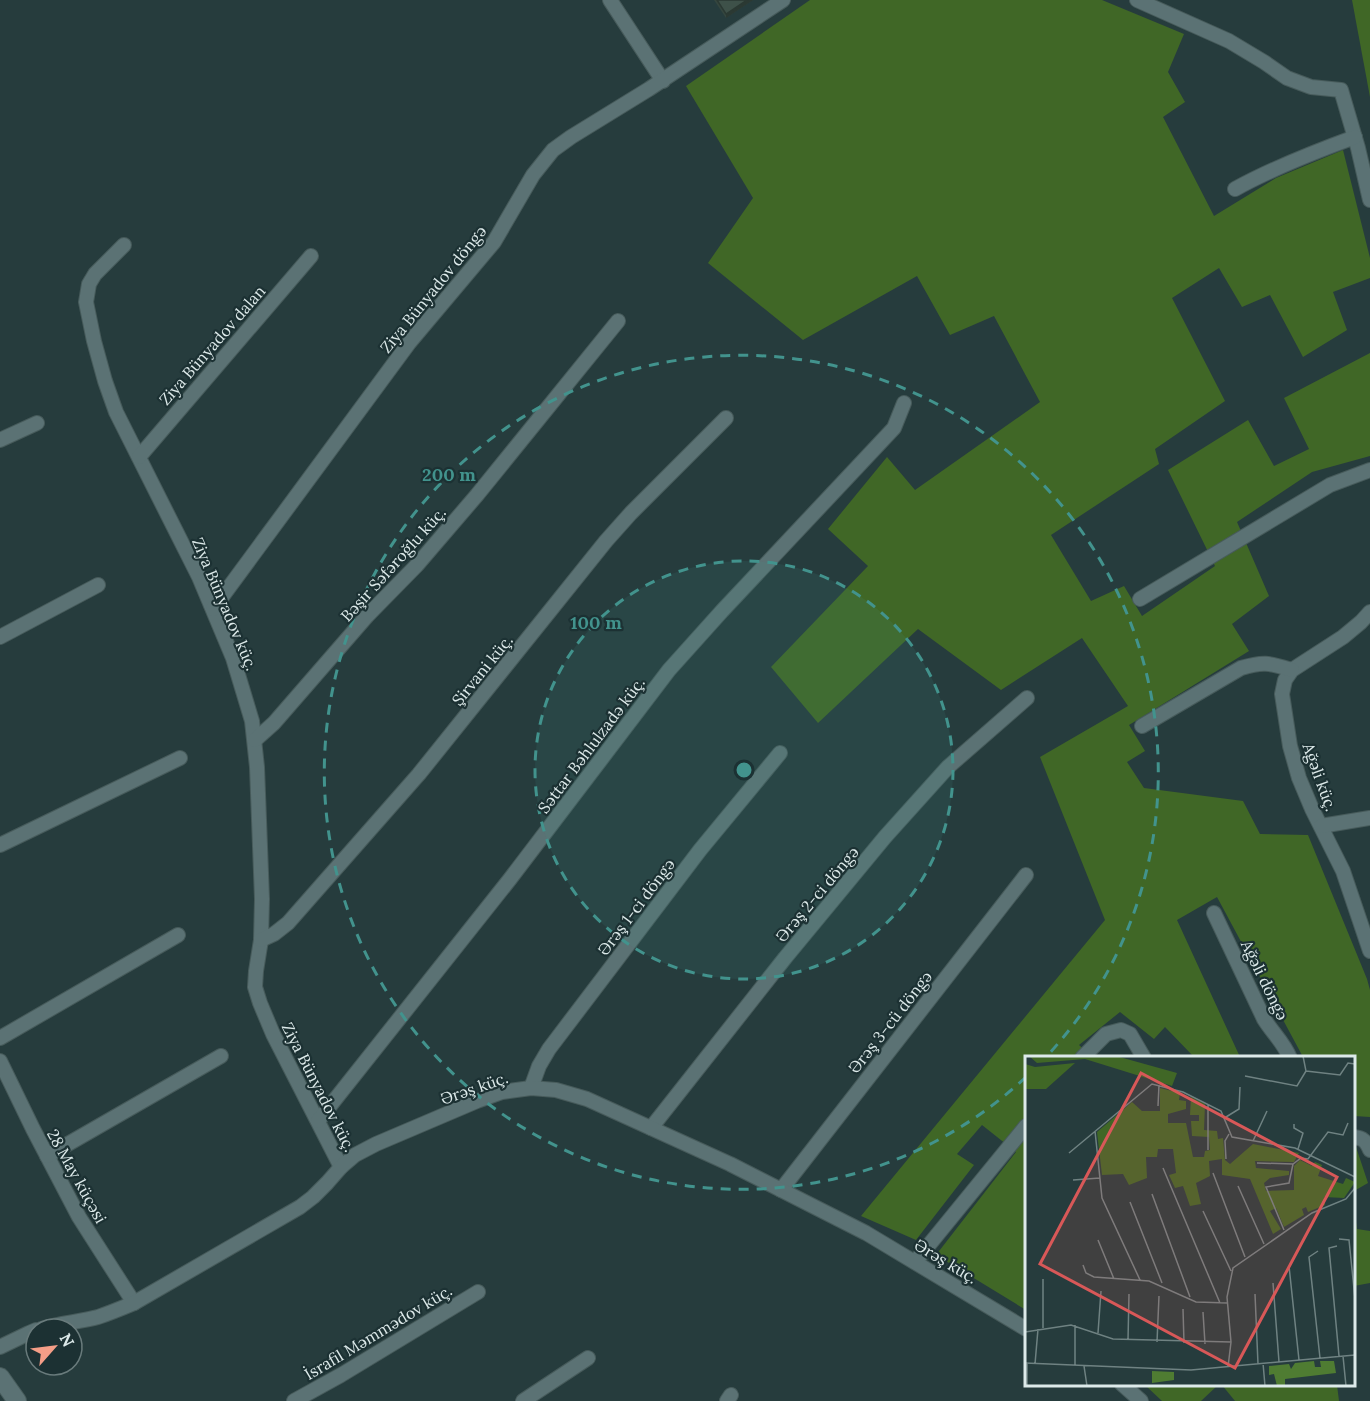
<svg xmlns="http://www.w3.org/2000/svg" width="1370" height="1401" font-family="Lora,serif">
  <rect width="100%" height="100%" fill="#263c3d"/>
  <g fill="#406726">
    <path d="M810,0H1102L1184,34L1168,72L1185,102L1163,117L1214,216L1276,178L1343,150L1370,258V278L1333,292L1347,330L1303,357L1270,295L1242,307L1219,268L1172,298L1225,401L1155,449L1159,464L1051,535L1091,601L1124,586L1142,616L1215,566L1168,470L1248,420L1274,466L1309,449L1284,398L1370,353V456L1312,472L1237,522L1269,596L1232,624L1249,651L1129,725L1145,751L1127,762L1144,788L1243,801L1260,834L1308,835L1367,979L1370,990V1117L1354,1116V1058L1303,1057L1217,897L1177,920L1240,1057H1194L1165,1027L1154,1039L1120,1012L1079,1045L1092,1057L1026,1058V1310L936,1255L1016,1152L982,1125L957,1154L974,1165L916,1240L861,1216L1105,920L1040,757L1128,706L1082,638L1001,690L918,629L818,723L771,667L868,566L828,529L887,457L915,490L1040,402L994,316L950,335L917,276L803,340L708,263L753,198L686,86Z"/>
    <path d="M1352,0H1370V97Z"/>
    <path d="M1354,1147H1356L1368,1183L1354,1191Z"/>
    <path d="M1354,1208L1357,1229L1370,1231V1283L1354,1286Z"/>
    <path d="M1145,1385H1218L1201,1401H1162Z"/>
    <path d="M1222,1385H1337L1339,1401H1235Z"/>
  </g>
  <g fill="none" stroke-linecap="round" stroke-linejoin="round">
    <g stroke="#475b5b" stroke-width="16">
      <g id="street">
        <path d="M610,0L663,81"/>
        <path d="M1137,0L1229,41L1264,62L1287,78L1311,87L1341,90L1358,148L1370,200"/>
        <path d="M1235,189C1273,168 1314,152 1355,137"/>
        <path d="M124,245L95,274L89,284L86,302L94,341L105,381L116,412L199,577L233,658L252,721L257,767L262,899L261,940L256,971L255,987L260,1003L273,1034L341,1167"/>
        <path d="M0,440L37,423"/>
        <path d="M139,457L311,256"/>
        <path d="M1140,599L1330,485L1370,470"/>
        <path d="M213,609L409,343L494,242L533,175L553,150L571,137L649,89L783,0"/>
        <path d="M1370,612L1361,622L1343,637L1292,670L1285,680L1282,694L1290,746L1299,778L1312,809L1343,871L1370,951"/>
        <path d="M0,637L98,585"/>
        <path d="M1142,726L1241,668C1264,661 1269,663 1292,670"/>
        <path d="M255,740L274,723L367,616L417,565L477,495L618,321"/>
        <path d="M1321,826L1370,818"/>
        <path d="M0,845L180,758"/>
        <path d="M1214,913L1264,1019C1272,1032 1284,1043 1290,1058"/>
        <path d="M261,940L274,934L288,923L419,774L606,541L631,513L726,418"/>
        <path d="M0,1038L178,935"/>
        <path d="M1082,1058L1106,1034L1121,1030L1130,1034L1144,1058"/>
        <path d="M0,1061L33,1129L79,1217L134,1303"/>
        <path d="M531,1088L539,1066L549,1049L700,850L780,753"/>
        <path d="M318,1121L510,879L669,670L722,611L894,428L904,403"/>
        <path d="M651,1128L785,958L885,837L948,767L1027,698"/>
        <path d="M1354,1137C1363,1138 1366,1141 1370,1150"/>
        <path d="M47,1156L221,1056"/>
        <path d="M781,1190L1026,875"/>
        <path d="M915,1262L1026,1126"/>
        <path d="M41,1329C59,1323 79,1322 98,1317C110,1313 122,1308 134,1303L300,1207L313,1197L327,1183L341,1167L355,1155L376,1144L477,1101L502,1092L531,1088L556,1090L587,1099L730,1164L866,1233L1026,1329"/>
        <path d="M0,1347L29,1333L36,1330"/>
        <path d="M1122,1384L1141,1401"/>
        <path d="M294,1401L341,1375L478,1292"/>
        <path d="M523,1401L588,1358"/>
        <path d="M727,1401L731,1395"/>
      </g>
    </g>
    <g stroke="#475b5b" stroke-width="20">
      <path id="secondary" d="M0,1377L17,1401"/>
    </g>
    <use href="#street" stroke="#5b7274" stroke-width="14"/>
    <use href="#secondary" stroke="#5b7274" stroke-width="18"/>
  </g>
  <path fill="#35463f" d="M714,0H753L726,18Z"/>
  <path fill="#2b3933" d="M747,0H753L726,18V14Z"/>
  <path fill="#3e5149" stroke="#2b3933" stroke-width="1.5" d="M717,0H747L726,14Z"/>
  <circle cx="744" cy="770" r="209" fill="#42938d" fill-opacity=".12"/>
  <g fill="none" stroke="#42938d" stroke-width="3" stroke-dasharray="10 8">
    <circle cx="744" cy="770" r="209"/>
    <path d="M1026 1077A417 417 0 1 1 1046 1057"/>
  </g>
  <g text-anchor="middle" stroke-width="4.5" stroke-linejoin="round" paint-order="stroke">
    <g font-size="16" fill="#ddeaea" stroke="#1c3133">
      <text transform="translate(433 289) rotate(-51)" y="6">Ziya Bünyadov döngə</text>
      <text transform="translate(212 345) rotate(-49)" y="6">Ziya Bünyadov dalan</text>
      <text transform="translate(393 564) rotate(-48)" y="6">Bəşir Səfəroğlu küç.</text>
      <text transform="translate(225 604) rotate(67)" y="6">Ziya Bünyadov küç.</text>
      <text transform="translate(482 670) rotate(-51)" y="6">Şirvani küç.</text>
      <text transform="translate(591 745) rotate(-53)" y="6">Səttar Bəhlulzadə küç.</text>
      <text transform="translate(1320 777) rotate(70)" y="6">Ağəli küç.</text>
      <text transform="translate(817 894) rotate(-50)" y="6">Ərəş 2-ci döngə</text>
      <text transform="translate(636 907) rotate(-53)" y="6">Ərəş 1-ci döngə</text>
      <text transform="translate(1265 980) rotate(64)" y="6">Ağəli döngə</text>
      <text transform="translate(890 1022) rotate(-52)" y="6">Ərəş 3-cü döngə</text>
      <text transform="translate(319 1087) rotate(63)" y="6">Ziya Bünyadov küç.</text>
      <text transform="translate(474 1088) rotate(-19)" y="6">Ərəş küç.</text>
      <text transform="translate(77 1176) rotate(61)" y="6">28 May küçəsi</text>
      <text transform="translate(946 1261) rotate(31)" y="6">Ərəş küç.</text>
      <text transform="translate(378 1332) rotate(-31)" y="6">İsrafil Məmmədov küç.</text>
    </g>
  </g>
  <g transform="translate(1025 1056)">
    <rect width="330" height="330" fill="#263c3d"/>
    <path d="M4,0H91L152,17L147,30L60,3L12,7ZM50,7L21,33H0V8L10,11ZM135,32L155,37L154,44L161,45V53L143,58V67H161L168,101H179L180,95L185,94L184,81L167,80L166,65H174V59H165L166,41L180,48L179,74L192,75L193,83L198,82L200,104L205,108L228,88L274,97L269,106L230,105L231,112L264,115V119L245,122L239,127L241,135L269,134V110L275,104L287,110L290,106L297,109L293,120L318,128L321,122L330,126L319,142L299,141L300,149L283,156L281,151L277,153L279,159L259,171L251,152L245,155L256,173L248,178L225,123L197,119V103L184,105L185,120L171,127L176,148L165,150L158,130L150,132L144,119L151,117L148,93H133L132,101H121L122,122L104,129L98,118L77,119L72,76L107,46L117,55H135Z" fill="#406726"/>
    <path d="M289,305L290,311H296L295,305H309L311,317L260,323V330H252L249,318L244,319V310L264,308L266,313L270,307ZM127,315L149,316V324L127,327Z" fill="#4f7c32"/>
    <path fill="none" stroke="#6f8282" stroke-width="1.5" d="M281,15L315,19L323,7L330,8M220,20L272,30L281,15L278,0M133,50L134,29M201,61L214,53L215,31M269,68V72L278,77L273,93M70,75L77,142L115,224M228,85L242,55M183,94V48M44,97L127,28L158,36L196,55L207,81L270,92L330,121M201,103L200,85L204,78M232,107L268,108L276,102L283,103L303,76L318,79L323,67M138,112L195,247M188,117L220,201M48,124L75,122M213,130L239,188M127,138L165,241M105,146L137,227M178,155L206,215M259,174L241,131L264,127L268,108M314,183L324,184L330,243M73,184L89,223M312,190L304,192L314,300M293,195L284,201L295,302M58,209L61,217L69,221L124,225L171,246L203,247M264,210L274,304M248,227L254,306M230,238L233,308M158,253L159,287M178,256L180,288M18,272V223M0,276L46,269L88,283L206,286M73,277L76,235M103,284L104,238M132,286L134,240M318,300L321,330M0,307L166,314L330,299M238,307L240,330M10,308L13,273M50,310V269M59,310L62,330M203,311L206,286L202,241L208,212L287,157L321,143L330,132M2,330V307"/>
    <path fill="#d85858" fill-opacity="0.15" stroke="#d85858" stroke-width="3" d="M116,17L312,121L210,312L15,208Z"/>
    <rect width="330" height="330" fill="none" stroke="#ddeaea" stroke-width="3"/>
  </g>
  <circle cx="744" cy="770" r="9" fill="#42938d" stroke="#1c3133" stroke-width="3"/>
  <g font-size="18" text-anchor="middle" font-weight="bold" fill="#42938d" stroke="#1c3133" stroke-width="4.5" stroke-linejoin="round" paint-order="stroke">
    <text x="449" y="481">200 m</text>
    <text x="596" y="629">100 m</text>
  </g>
  <g transform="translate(54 1347) rotate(62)"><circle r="28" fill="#1c3133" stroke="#697b7c" stroke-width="1.5"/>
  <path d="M0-4.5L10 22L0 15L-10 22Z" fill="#f49e87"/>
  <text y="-9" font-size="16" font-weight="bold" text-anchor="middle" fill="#ddeaea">N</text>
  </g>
</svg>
